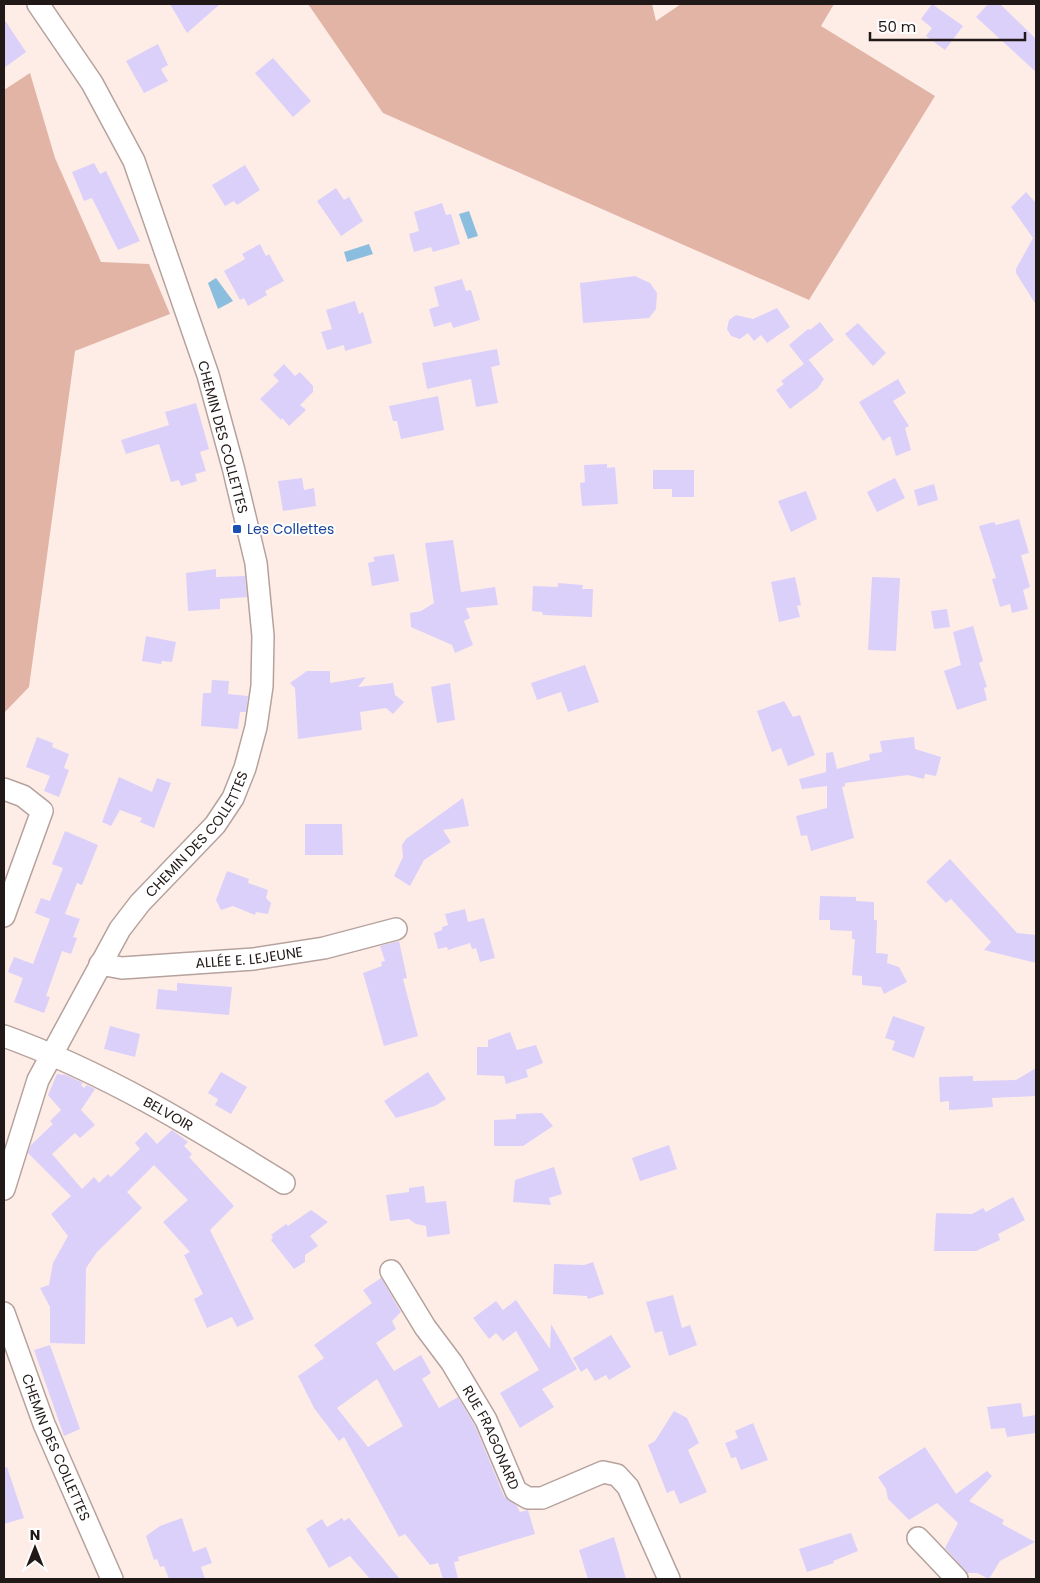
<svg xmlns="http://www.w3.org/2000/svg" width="1040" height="1583" font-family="Poppins,sans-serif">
  <rect width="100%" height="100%" fill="#feede7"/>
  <g fill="#e1b4a5">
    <path d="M308,4H652L656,21L681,4H834L821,26L935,96L809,300L383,113Z"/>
    <path d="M30,73L55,158L101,262L149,264L170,314L75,351L29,687L4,713V90Z"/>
  </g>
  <g fill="#8bbddf">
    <path d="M469,211L478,236L468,239L459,214Z"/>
    <path d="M369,244L373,254L347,262L344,252Z"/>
    <path d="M216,278L233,301L218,309L208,283Z"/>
  </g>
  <g fill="#dbd0fa" fill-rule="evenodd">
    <path d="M170,4H220L187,33Z"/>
    <path d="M932,4L963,26L945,50L926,36L932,28L921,19Z"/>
    <path d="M988,4H1000L1036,39V72L976,17Z"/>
    <path d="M4,19L26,52L4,68Z"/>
    <path d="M158,44L168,65L161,69L168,81L144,93L126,61Z"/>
    <path d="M273,58L311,101L293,117L255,73Z"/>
    <path d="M94,163L100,174L106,171L140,241L118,250L92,198L84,201L72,172Z"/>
    <path d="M245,165L260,190L237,205L234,201L225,206L212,185Z"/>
    <path d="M336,188L344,200L349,197L363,221L341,236L317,201Z"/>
    <path d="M1026,192L1036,203V305L1016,273V269L1033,238L1011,207Z"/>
    <path d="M442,203L446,215L451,214L460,244L433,252L431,247L414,252L409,234L419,231L414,212Z"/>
    <path d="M260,244L266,256L269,254L284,281L265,291L267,295L248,306L244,298L240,300L224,271L245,259L242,254Z"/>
    <path d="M635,276L650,283L657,293L656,309L649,318L583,323L580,283Z"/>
    <path d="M462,279L466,291L471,290L480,320L453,328L451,322L434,327L429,309L439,306L434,287Z"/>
    <path d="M355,301L359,314L363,312L372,343L345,351L344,345L327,350L321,332L332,329L326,310Z"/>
    <path d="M777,308L790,327L767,343L761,335L754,341L748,333L740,339L731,336L727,329L729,320L736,315L753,319Z"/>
    <path d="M820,322L834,340L806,362L809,360L824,379L818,388L790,409L776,390L784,384L781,381L804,364L789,345L808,329L810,330Z"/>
    <path d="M858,323L886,353L873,366L845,334Z"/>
    <path d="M497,349L500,365L491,367L498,403L476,407L471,379L427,389L422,363Z"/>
    <path d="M284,364L295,376L300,372L313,386V392L300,405L306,410L289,426L282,418L281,420L260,399L279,381L273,375Z"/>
    <path d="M898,379L906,393L893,401L909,426L905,428L911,450L896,456L890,436L883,441L859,402Z"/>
    <path d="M438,396L444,430L401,439L397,421H393L389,406Z"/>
    <path d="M196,403L209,449L200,452L206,471L195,474L197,481L181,486L179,480L171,482L159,444L126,454L121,440L169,425L165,412Z"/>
    <path d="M607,464V468L615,467L618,504L582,506L580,483L585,482L584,465Z"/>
    <path d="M653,470H694V497H672V489H653Z"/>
    <path d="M302,478L304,490L314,488L316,506L283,511L278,481Z"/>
    <path d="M895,478L905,498L877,512L867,492Z"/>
    <path d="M934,484L938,500L918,506L914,490Z"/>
    <path d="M806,491L817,519L791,532L778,501Z"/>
    <path d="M1019,519L1029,553L1021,555L1030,587L1023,590L1028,609L1012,613L1010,604L1000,607L992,579L996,578L979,526L994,522L996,525Z"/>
    <path d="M453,540L461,592L495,587L498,605L466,608L470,618L464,621L473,645L455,653L452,645L411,627L410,613L421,611L434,603L425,543Z"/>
    <path d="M394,554L399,581L372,586L368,563L375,561L373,557Z"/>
    <path d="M216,569V577L245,576L247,597L220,599V609L188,611L186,573Z"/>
    <path d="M795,577L801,605L797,606L800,617L779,622L771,582Z"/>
    <path d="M872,577L900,578L896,651L868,650Z"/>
    <path d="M558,583L583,585L582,589H593L592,617L543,615L542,612L532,611L533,586L558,587Z"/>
    <path d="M947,609L950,627L934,629L931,611Z"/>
    <path d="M973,626L983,661L979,663L987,687L984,688L987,700L957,710L944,671L961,665L953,632Z"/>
    <path d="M146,636L176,642L172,662L162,661L161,664L142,661Z"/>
    <path d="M585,665L599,702L568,712L561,692L537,700L531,683Z"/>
    <path d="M307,671H330V683L366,677L358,687L393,683L395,695L404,702L393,714L386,708L360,712L362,730L298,739L295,688L290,683Z"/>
    <path d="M212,680L229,681L228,694L248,696L246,712H240L238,729L201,726L203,693H211Z"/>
    <path d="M450,683L455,720L437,723L431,687Z"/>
    <path d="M784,701L793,717L800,715L815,755L788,766L781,748L772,752L757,711Z"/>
    <path d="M37,737L53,743L52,747L69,754L64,768L69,770L59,797L44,791L50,776L26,767Z"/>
    <path d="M914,737L915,749L941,757L936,776L925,774L924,779L908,775L845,783V786L842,787L854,838L811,851L807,835L801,836L796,816L827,808V786L802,789L799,779L826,772V753L833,752L837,769L870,760L869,754L882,752L880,741Z"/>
    <path d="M119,777L152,792L157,778L171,783L154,828L140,822L142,818L120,810L111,826L102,822Z"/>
    <path d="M463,798L469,826L443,830L451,842L424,860L410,886L394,876L403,857L402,845L406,839Z"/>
    <path d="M305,824H342L343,855H305Z"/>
    <path d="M65,831L98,845L82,885L77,883L65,914L80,919L73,937L77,938L71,954L62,951L46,996L50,997L44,1013L14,1002L23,978L8,972L14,957L33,964L50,919L35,913L41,898L50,901L63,868L52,864Z"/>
    <path d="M950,859L1017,933L1036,935V963L984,950L991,942L951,899L946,903L926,882Z"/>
    <path d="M227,871L249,879L248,883L268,890L266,898L271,903L268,914L256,912L255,915L233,906L221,910L216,900Z"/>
    <path d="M820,896L856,897V901L874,902V920H877L876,953L888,954L887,963L899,967L907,982L884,994L881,987L862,985V976L852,975L855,939H852V931L830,930V920H819Z"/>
    <path d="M465,909L468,922L484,918L495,958L480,962L476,948L472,949L470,943L448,950L447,947L438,949L434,933L442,930V927L448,925L445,914Z"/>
    <path d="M399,941L407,978L403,979L418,1036L384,1046L363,973L382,966L381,962L385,961L380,946Z"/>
    <path d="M177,983L232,987L229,1015L156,1009L158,989L177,991Z"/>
    <path d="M893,1016L925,1027L914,1058L892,1050L895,1041L885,1038Z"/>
    <path d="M110,1026L140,1034L135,1057L104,1049Z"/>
    <path d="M510,1032L517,1050L536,1045L543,1063L526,1070L528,1077L506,1084L504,1076L477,1075V1047H488V1040Z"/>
    <path d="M1036,1068V1096L992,1098L993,1107L966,1109L949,1110V1101L940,1102L939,1077L973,1076V1081L1016,1080Z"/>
    <path d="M221,1072L247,1087L231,1114L215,1105L218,1099L208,1093Z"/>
    <path d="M428,1072L446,1099L435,1106L396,1118L384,1101Z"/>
    <path d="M57,1074L66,1075L83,1083L81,1085L84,1088L87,1085L95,1089L81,1110L95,1125L80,1138L75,1133L52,1154L82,1189L94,1177L99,1183L108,1174L111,1177L140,1149L135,1143L146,1132L157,1144L172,1130L188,1142L184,1146L192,1154L189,1157L234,1206L210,1230L254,1319L237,1327L232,1317L207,1328L194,1299L203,1294L184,1255L190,1252L163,1222L188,1200L154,1165L127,1192L142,1208L97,1252L86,1268L85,1344L50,1343V1307L40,1288L49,1285L53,1263L68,1236L51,1214L71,1196L28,1153L31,1145L53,1124L50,1121L61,1110L48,1095Z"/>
    <path d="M542,1113L553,1126L523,1146H494V1120L516,1119V1114Z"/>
    <path d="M669,1145L677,1169L640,1181L632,1158Z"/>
    <path d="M554,1167L562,1194L549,1198L551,1205L513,1202L515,1180Z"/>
    <path d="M424,1186L426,1203L446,1201L450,1234L427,1237L426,1226L416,1224L409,1219L390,1221L386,1195L409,1192V1188Z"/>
    <path d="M1013,1197L1025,1220L998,1234L1000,1240L976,1251H934L936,1213L972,1214L983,1208L986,1212Z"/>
    <path d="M311,1210L328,1222L310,1236L318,1246L305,1255V1262L294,1269L271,1240L273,1237L271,1235L286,1224L288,1226Z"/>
    <path d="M593,1262L604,1294L588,1299L587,1296L553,1294L554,1264L584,1265Z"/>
    <path d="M381,1278L401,1312L392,1321L396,1329L376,1343L394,1371L421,1355L431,1373L422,1379L439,1408L458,1397L475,1426L504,1496L517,1506L520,1512L528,1510L535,1534L458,1557L459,1561L454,1562L458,1579H443L438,1563L430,1565L405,1534L399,1537L344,1437L339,1441L314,1408L298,1376L324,1358L314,1345L372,1303L363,1290ZM377,1379L403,1426L368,1447L337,1408Z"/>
    <path d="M673,1295L682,1328L690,1325L697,1345L669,1356L662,1331L655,1333L646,1302Z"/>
    <path d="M516,1300L550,1349L551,1324L577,1369L542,1389L554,1407L520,1428L500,1393L539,1370L516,1331L503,1341L496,1333L489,1339L473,1318L496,1301L503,1310Z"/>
    <path d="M611,1335L631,1367L609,1380L606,1375L595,1381L587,1368L581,1372L573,1358Z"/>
    <path d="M50,1345L80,1429L64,1436L34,1350Z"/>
    <path d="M1021,1403L1023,1417L1036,1415V1433L1007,1437L1005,1428L991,1429L987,1407Z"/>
    <path d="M674,1411L687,1418L699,1443L688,1450L707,1492L680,1504L674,1490L667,1493L648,1445L655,1441Z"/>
    <path d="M753,1423L768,1460L741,1470L736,1457L731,1458L725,1443L738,1438L735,1431Z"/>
    <path d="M925,1447L956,1494L987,1471L992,1476L969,1501L1004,1520L1002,1524L1035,1542L1000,1561L989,1579L977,1573H967L945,1548L958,1523L937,1503L909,1520L888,1499L886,1489L878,1477Z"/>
    <path d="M7,1467L24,1518L4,1524V1468Z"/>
    <path d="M182,1518L193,1552L206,1547L212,1563L201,1567L205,1579H169L164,1566L160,1567L157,1559L154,1560L146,1536L160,1526Z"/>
    <path d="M342,1518L344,1521L349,1518L400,1579H370L350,1556L329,1568L306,1529L322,1519L327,1527Z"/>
    <path d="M851,1533L858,1551L833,1561L834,1563L807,1572L799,1549Z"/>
    <path d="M614,1537L626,1579H588L579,1550Z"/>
  </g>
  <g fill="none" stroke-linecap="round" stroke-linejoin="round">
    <g stroke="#b6a29c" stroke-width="24">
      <g id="street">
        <path d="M4,789L23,796L42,811L4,916"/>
        <path id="s1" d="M100,964L122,968L254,959L324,948L396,929"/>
        <path id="s2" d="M4,1036C104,1072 194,1127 284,1183"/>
        <path id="s3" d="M4,1189L38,1080L120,929L140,903L215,825L233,798L245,768L256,727L262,686L263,636L256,563L233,467L208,375L134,161L92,83L38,4"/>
        <path id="s4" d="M391,1271L425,1327L452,1363L486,1420L516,1491L528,1498H542L603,1472L617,1475L628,1487L669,1579"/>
        <path id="s5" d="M4,1313L44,1424L112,1579"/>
        <path d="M918,1538L957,1579"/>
      </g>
    </g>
    <use href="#street" stroke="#fff" stroke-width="21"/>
  </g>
  <rect fill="#1a4fb4" stroke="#fefefe" stroke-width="2" x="232" y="524" width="10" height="10" rx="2.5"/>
  <g text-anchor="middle" stroke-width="4" stroke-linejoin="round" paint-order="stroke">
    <g font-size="14" fill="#201917" stroke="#fefefe">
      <text transform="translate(223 437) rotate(75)" y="5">CHEMIN DES COLLETTES</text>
      <text dy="5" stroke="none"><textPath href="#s3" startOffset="409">CHEMIN DES COLLETTES</textPath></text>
      <text dy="5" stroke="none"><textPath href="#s1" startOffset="150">ALLÉE E. LEJEUNE</textPath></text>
      <text dy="5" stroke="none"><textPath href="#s2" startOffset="182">BELVOIR</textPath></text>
      <text dy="5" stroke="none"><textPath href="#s4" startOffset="195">RUE FRAGONARD</textPath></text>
      <text dy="5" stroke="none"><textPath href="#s5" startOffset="144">CHEMIN DES COLLETTES</textPath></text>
    </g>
    <g font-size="14" fill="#164399" stroke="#fefefe" text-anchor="start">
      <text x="247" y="534">Les Collettes</text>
    </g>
  </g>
  <rect width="1040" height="1583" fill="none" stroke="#201917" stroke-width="10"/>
  <g transform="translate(35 1548)" stroke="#fefefe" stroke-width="4" paint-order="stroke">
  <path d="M0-4L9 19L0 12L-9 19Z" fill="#201917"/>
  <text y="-8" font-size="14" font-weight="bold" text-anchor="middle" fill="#201917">N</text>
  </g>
  <path d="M870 32v8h155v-8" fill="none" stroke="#201917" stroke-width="2.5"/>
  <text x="878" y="32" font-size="15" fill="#201917" stroke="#fefefe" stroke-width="4" paint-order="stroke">50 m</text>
</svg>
